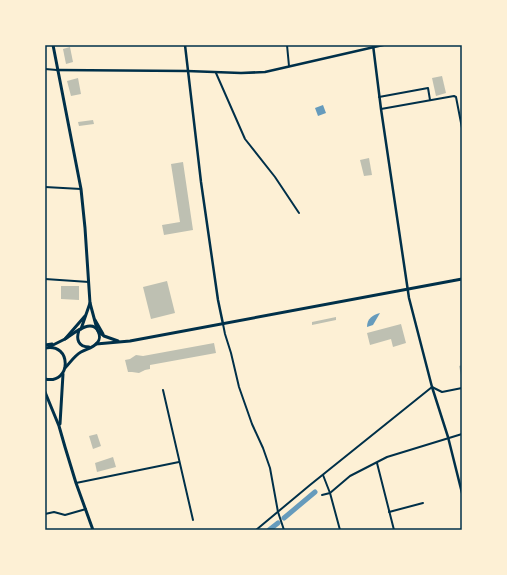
<svg xmlns="http://www.w3.org/2000/svg" width="507" height="575" font-family="Raleway,sans-serif">
  <rect width="100%" height="100%" fill="#fdf0d5"/>
  <g fill="#669bbc">
    <path d="M323,105L326,113L318,116L315,108Z"/>
    <path d="M380,313L373,325L367,327C367,318 373,315 380,313Z"/>
  </g>
  <g fill="none" stroke-linecap="round" stroke-linejoin="round">
    <g stroke="#669bbc" stroke-width="5">
      <path d="M284,518L315,492"/>
      <path d="M269,530L278,523"/>
    </g>
  </g>
  <g fill="#bec0b2">
    <path d="M70,47L73,62L66,64L63,49Z"/>
    <path d="M442,76L446,93L436,96L432,78Z"/>
    <path d="M78,78L81,94L71,96L67,81Z"/>
    <path d="M93,120L94,124L79,126L78,122Z"/>
    <path d="M369,158L372,175L364,176L360,160Z"/>
    <path d="M183,162L193,230L164,235L162,225L180,222L171,164Z"/>
    <path d="M167,281L175,313L151,319L143,287Z"/>
    <path d="M61,286H79V300L61,299Z"/>
    <path d="M336,317V320L312,325V322Z"/>
    <path d="M401,324L406,343L393,347L391,339L370,345L367,333Z"/>
    <path d="M214,343L216,353L150,365V369L145,370L139,373L132,372H128L125,360L130,359L136,355L143,356Z"/>
    <path d="M462,365V375H461L459,366Z"/>
    <path d="M97,434L101,446L93,449L89,436Z"/>
    <path d="M113,457L116,467L97,472L95,463Z"/>
  </g>
  <g fill="none" stroke-linecap="round" stroke-linejoin="round">
    <g stroke="#003049" stroke-width="2">
      <path d="M287,45L289,66"/>
      <path d="M45,69L57,70"/>
      <path d="M216,73L245,139L275,177L299,213"/>
      <path d="M379,97L428,88L430,100"/>
      <path d="M381,109L454,96L456,97L462,128"/>
      <path d="M45,187L81,189"/>
      <path d="M45,279L89,282"/>
      <path d="M223,324L225,334L231,353L239,387L252,424L263,448L270,468L278,512L284,530"/>
      <path d="M163,390L193,520"/>
      <path d="M377,463L394,530"/>
      <path d="M323,475L330,493L340,530"/>
      <path d="M76,483L179,462"/>
      <path d="M322,495L330,493L350,476L387,457L462,434"/>
      <path d="M389,512L423,503"/>
      <path d="M45,514L54,512L65,515L86,509"/>
      <path d="M256,530L310,485L432,387L442,392L462,388"/>
    </g>
    <g stroke="#003049" stroke-width="2.5">
      <path d="M185,45L201,182L218,300L223,324"/>
      <path d="M373,45L381,109L409,298L432,387L448,437L462,493"/>
      <path d="M57,70L187,71L241,73L265,72L383,45"/>
    </g>
    <g stroke="#003049" stroke-width="3">
      <path d="M53,45L81,189L85,228L90,303L97,329"/>
      <path d="M95,320L103,334"/>
      <path d="M81,329L90,303"/>
      <path d="M79,330C76,339 78,347 89,347"/>
      <path d="M98,331L104,336L118,341"/>
      <path d="M96,344L130,341L462,279"/>
      <path d="M45,345L52,344"/>
      <path d="M49,347L65,339L85,316"/>
      <path d="M45,348C72,342 72,385 45,379"/>
      <path d="M65,368C70,363 74,356 81,352C86,349 93,348 97,343C100,340 100,335 98,331C91,318 73,334 65,339"/>
      <path d="M45,392L59,426L65,447L76,483L93,530"/>
      <path d="M60,424L63,374"/>
    </g>
  </g>
  <rect width="507" height="575" fill="none" stroke="#fdf0d5" stroke-width="92"/>
  <rect x="46" y="46" width="415" height="483" fill="none" stroke="#003049" stroke-width="1.5"/>
</svg>
